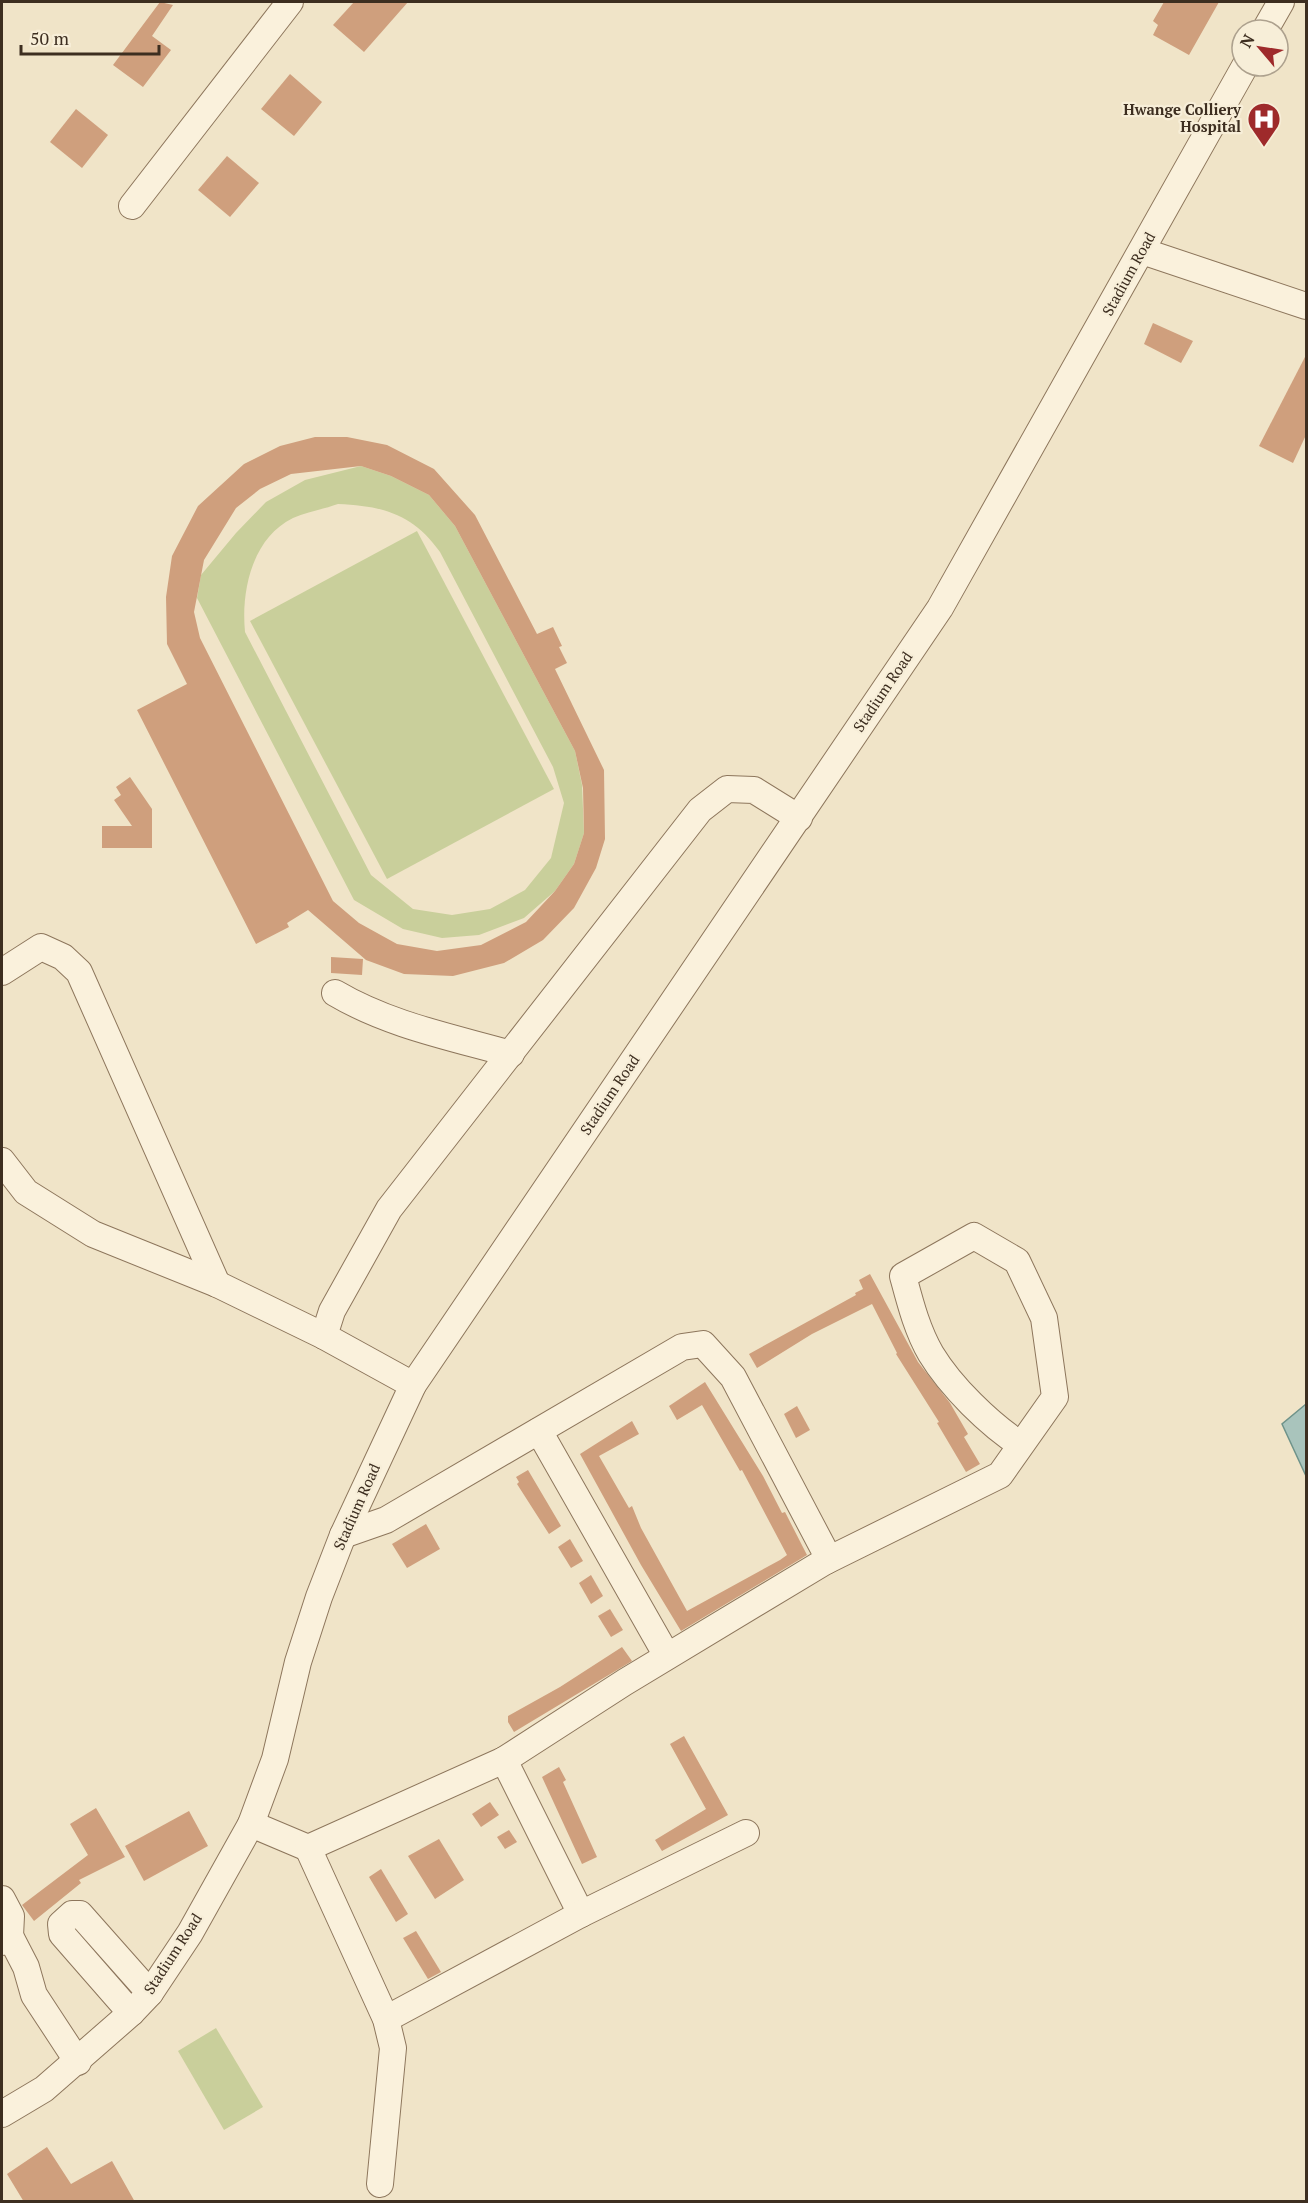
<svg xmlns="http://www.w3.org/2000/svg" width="1308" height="2203" font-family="'PT Serif',serif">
  <rect width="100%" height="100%" fill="#f0e4c8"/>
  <g fill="#c9cf9b" fill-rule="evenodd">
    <path d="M361,466L391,476L429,495L455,526L575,751L582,785L584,833L574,864L555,891L524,918L479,935L442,938L403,929L354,900L197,598L201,575L236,533L266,502L305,480ZM338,504C383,506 413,514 440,552L553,767L564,803L551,858L525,890L490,909L452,915L413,909L371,875L245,632C241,591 252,538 293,518C307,512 324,509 338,504Z"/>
    <path d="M417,531L554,789L387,879L250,621Z"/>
    <path d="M216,2028L263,2107L224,2130L178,2051Z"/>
  </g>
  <path fill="#a9c4bc" stroke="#6f938a" stroke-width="1.5" d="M1306,1404V1476L1282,1424Z"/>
  <g fill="#cf9f7d" fill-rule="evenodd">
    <path d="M160,2L173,5L152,36L171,50L143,87L113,65Z"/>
    <path d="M354,2H408L364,52L333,25Z"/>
    <path d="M1164,2H1219L1189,55L1153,35L1158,25L1153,21Z"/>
    <path d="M290,74L322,102L294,136L261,109Z"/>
    <path d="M76,109L108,135L82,168L50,142Z"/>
    <path d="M227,156L259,183L230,217L198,190Z"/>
    <path d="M1153,323L1193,341L1181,363L1144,344Z"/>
    <path d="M1306,355V435L1293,463L1259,446Z"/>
    <path d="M315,437H347L387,445L434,469L475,515L537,634L553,627L562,646L559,647L567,663L555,669L604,770L605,839L596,868L574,908L543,940L504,963L453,976L404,974L366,960L308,910L287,923L289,927L256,944L137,710L187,684L167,644L166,597L172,556L198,506L244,464L280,446ZM361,466L391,476L429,495L455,526L575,751L583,788L584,833L574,864L555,891L526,922L481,945L437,951L397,944L359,923L333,901L200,638L194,612L204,560L236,508L260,489L291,474Z"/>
    <path d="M130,777L152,809V848H102V826H132L114,800L121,795L116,787Z"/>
    <path d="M331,957L363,959L362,975L331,973Z"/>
    <path d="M870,1274L918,1362L950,1403L968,1434L964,1437L980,1464L966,1472L937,1423L939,1422L896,1354L897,1353L872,1304L812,1334L757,1368L749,1354L856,1295L855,1293L863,1289L859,1280Z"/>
    <path d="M705,1382L763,1476L782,1513L785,1512L807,1555L681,1631L641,1565L580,1454L632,1421L639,1434L599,1456L629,1508L632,1506L641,1528L687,1611L780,1560L787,1555L742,1470L740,1471L702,1405L677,1420L669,1406Z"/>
    <path d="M797,1406L810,1430L796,1438L784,1414Z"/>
    <path d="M528,1470L561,1526L549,1534L517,1484L519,1482L516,1477Z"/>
    <path d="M426,1524L440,1549L407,1568L392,1544Z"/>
    <path d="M570,1539L583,1561L571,1568L558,1547Z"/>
    <path d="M591,1575L603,1596L591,1604L579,1583Z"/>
    <path d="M610,1609L623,1630L611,1637L598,1616Z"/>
    <path d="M622,1647L632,1661L514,1732L508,1722V1716L560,1687Z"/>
    <path d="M684,1736L728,1815L662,1851L655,1840L706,1809L670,1744Z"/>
    <path d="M559,1767L566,1780L563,1782L597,1857L582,1864L542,1777Z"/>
    <path d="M490,1802L499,1815L481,1827L472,1814Z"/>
    <path d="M96,1808L125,1857L79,1880L81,1883L34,1921L22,1905L88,1855L70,1824Z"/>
    <path d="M189,1811L208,1846L144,1881L125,1846Z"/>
    <path d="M509,1830L517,1842L505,1849L497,1837Z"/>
    <path d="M439,1839L464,1880L435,1899L408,1856Z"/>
    <path d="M381,1869L408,1914L396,1922L369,1877Z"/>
    <path d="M416,1931L441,1972L428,1979L403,1938Z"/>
    <path d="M47,2147L71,2184L112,2161L135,2202H24L7,2174Z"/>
  </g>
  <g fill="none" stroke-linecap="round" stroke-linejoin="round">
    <g stroke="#8d765c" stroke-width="28">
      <g id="minor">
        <path d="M1265,30L1281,2"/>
        <path d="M132,206L290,2"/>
        <path d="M1142,251L1306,306"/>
        <path d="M2,972L41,947L63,957L79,972L217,1284"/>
        <path d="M335,993C389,1025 451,1037 511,1054"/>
        <path d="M2,1161L26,1192L93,1234L217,1284L324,1336"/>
        <path d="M413,1385L324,1336L332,1311L389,1209L700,810L727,789L754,790L799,818"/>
        <path d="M539,1431L667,1656"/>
        <path d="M826,1561L1000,1475L1055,1397L1044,1318L1017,1261L974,1236L903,1276C910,1302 917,1330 931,1354C951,1387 989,1424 1021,1445"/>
        <path d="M504,1760L581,1914"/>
        <path d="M251,1824L308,1848L504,1760L625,1682L829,1559L733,1377L703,1344L682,1347L386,1520L343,1535"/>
        <path d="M308,1848L386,2019L393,2048L380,2184"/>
        <path d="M2,1899L11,1916L10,1936"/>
        <path d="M2,1942L10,1936L26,1967L34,1995L78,2062"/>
        <path d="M131,2013L62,1934L61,1924L72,1914H80L150,1993"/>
        <path d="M386,2019L581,1914L746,1833"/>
        <path d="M2,2114L44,2089L131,2013L150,1993L190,1933L251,1824L275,1759L298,1662L319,1597L343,1535L413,1385L940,608L1245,66"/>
      </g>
    </g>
    <use href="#minor" stroke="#faf1dc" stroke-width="26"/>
  </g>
  <defs>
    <g id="hospital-pin" transform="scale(1.725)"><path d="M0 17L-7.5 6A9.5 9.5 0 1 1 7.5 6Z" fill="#9e2a2b" stroke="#f7eed8"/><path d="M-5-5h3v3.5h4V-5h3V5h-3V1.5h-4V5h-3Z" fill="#fff"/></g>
  </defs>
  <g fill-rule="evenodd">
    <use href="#hospital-pin" x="1264" y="119"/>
  </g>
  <g text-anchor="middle" stroke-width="4.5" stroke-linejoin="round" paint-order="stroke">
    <g font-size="15" font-weight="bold" fill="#3d2e20" stroke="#f7eed8" text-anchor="end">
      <text x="1241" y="115">Hwange Colliery<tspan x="1241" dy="17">Hospital</tspan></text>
    </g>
    <g font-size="15" fill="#3d2e20" stroke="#f7eed8">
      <text transform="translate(1129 274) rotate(-61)" y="5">Stadium Road</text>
      <text transform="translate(883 692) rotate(-56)" y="5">Stadium Road</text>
      <text transform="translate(610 1095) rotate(-56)" y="5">Stadium Road</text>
      <text transform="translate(357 1507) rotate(-66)" y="5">Stadium Road</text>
      <text transform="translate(173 1954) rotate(-57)" y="5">Stadium Road</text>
    </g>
  </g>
  <rect width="1308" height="2203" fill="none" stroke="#3d2e20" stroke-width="6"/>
  <g transform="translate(1260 48) rotate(299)"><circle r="28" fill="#f7eed8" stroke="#ada18e" stroke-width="1.5"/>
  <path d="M0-4.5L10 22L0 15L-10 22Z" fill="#9e2a2b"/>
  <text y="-9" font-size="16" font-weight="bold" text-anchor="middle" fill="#3d2e20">N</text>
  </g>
  <path d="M21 45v9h138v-9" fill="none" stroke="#3d2e20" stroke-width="3"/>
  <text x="30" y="45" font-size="18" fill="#3d2e20" stroke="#f7eed8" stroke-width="4.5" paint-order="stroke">50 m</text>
</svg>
